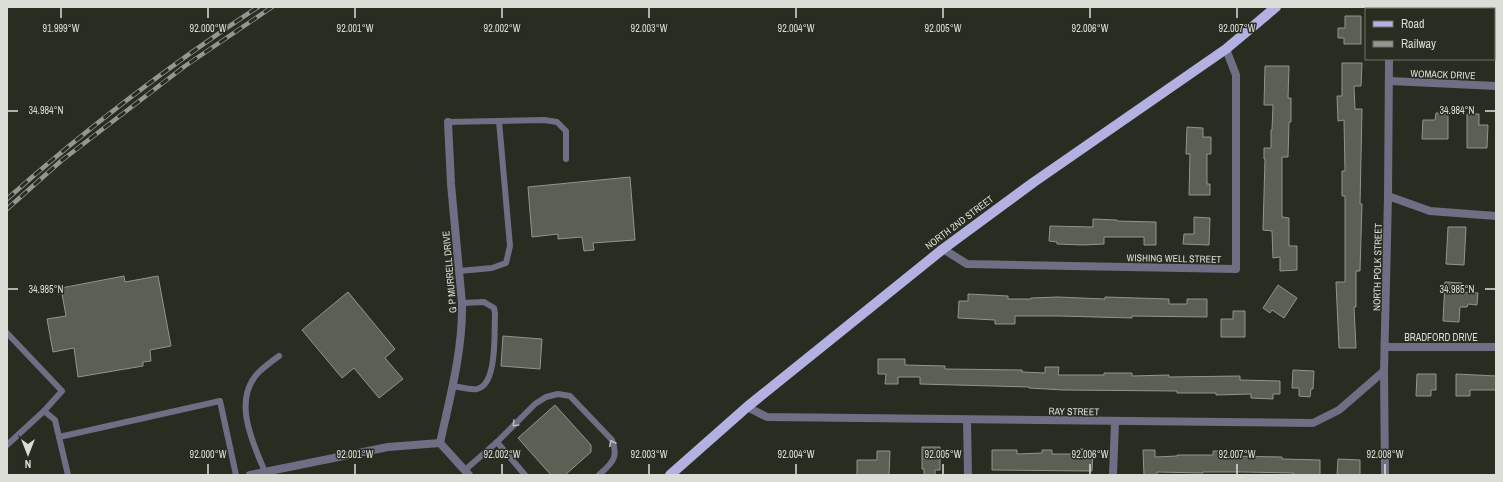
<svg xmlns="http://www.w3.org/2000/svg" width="1503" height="482" font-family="'Archivo Narrow',sans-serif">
  <rect width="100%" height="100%" fill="#292c21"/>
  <g fill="#5c6054" stroke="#929689">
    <path d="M1345,16H1361V44H1344V38H1338V28H1345Z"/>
    <path d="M1342,63H1362L1361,86H1354L1355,109H1362L1360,204H1362L1360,271H1356V307H1354L1356,348H1339L1336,282H1345V196H1342V171H1345L1344,120L1338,121L1337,96H1342Z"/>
    <path d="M1265,66H1289L1288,98H1291V122H1289L1288,157H1282V217L1289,218V246H1297V270L1280,271V257L1273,258L1272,231L1263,230L1265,159H1264V148H1271V130H1272L1273,105H1264Z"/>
    <path d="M1436,113L1448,114V139H1422L1423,120H1435Z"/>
    <path d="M1467,114H1479V125H1488L1487,148H1467Z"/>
    <path d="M1187,127L1203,128V137H1211V154H1207V184H1210V195H1189L1190,154H1186Z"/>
    <path d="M630,177L635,240L593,243L594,250L584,251L582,237L558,239V234L532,237L528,187Z"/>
    <path d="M1194,217L1210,218L1209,245L1183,244L1184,234H1194Z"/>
    <path d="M1093,219L1117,220V221L1156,222V245H1144V237H1104V244L1083,245L1057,244V242L1049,241L1050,226L1093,227Z"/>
    <path d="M1448,227H1466L1464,265L1446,264Z"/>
    <path d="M124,276L125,282L158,276L171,346L150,350L151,361L143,362V366L78,377L74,348L53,352L47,319L66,316L61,288Z"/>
    <path d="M1445,282L1462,283L1461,292L1478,293L1477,305L1468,304L1467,307H1460L1459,322L1443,321Z"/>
    <path d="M1278,285L1297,298L1284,318L1272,310L1270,313L1263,308Z"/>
    <path d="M348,292L395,349L385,358L403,379L379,398L354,368L342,378L302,330Z"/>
    <path d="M968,294L1008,296V299H1031V298L1058,297L1105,299V297L1169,299V304H1187V299H1207V317L1132,316V318L1059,316H1015V324H995V320L958,318L959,301H968Z"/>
    <path d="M1233,311H1245V337H1221V319H1233Z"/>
    <path d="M503,336L542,339L540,369L501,366Z"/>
    <path d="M878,359H905V365L945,366V369L1022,370V372L1045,373V367H1059L1058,375H1104V373H1132V376L1169,375V377L1240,376V380L1280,381V394H1273V399L1251,398V394L1216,395V393H1177V391L1063,390L1029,388V387L920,384V377H898V384H885L886,374H878Z"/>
    <path d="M1293,370L1314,371L1313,389H1311L1310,397L1299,396V388H1292Z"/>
    <path d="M1417,374H1436V390H1431V396H1416Z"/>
    <path d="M1456,374L1496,376V390H1470V396H1456Z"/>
    <path d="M555,405L591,445V452L565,475H551L518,438Z"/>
    <path d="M922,447H940V470H935V475H924V469H922Z"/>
    <path d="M1080,449L1093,450L1092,471L992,470V450H1017V454L1042,453V450H1052V454H1080Z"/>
    <path d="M1143,450H1155V457L1177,456V455H1213V451H1225L1226,456L1282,457V459L1320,460V475H1294V473L1243,472H1203V473L1157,472V475H1144Z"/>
    <path d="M877,451H890L889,475H857V460H877Z"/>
    <path d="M1338,459L1360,460V475H1337Z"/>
  </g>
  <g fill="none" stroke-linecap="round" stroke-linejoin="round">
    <g stroke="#6e6e85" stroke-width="6">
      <path d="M448,122L544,120L557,122L566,131V159"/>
      <path d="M459,271L492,268L506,263L510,246L499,121"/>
      <path d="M7,333L62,391L44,411L7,445"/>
      <path d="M453,386C460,387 470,390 477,389C498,385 494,330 495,313L494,308L484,302L462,303"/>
      <path d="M44,411L55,420L59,437"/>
      <path d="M497,442L525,475"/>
      <path d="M465,470L497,442L535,404L546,397L558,394L570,396L612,440C619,458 612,463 599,475"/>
      <path d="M265,472C253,443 232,401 258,373C264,367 272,361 279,356"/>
      <path d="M68,475L59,437L220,401L236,475"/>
    </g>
    <g stroke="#6e6e85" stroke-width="8">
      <path d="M1388,7V9"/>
      <path d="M1390,81L1496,86"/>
      <path d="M1388,196L1430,211L1496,216"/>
      <path d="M943,249L967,264L1236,269V75L1226,49"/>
      <path d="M1386,347H1496"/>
      <path d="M747,407L767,417L1313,423L1339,410L1384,371"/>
      <path d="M967,420L968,475"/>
      <path d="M440,443C450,397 463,350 462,303L451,184L448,122"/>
      <path d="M250,475L388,447L440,443L469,475"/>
      <path d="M1113,475L1115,422"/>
      <path d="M1385,475L1384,371L1388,196L1389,59"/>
    </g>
    <path stroke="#b3b1e1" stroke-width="10" d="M670,475L747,407L943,249L1034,182L1226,49L1276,7"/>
    <g stroke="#94978f" stroke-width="4.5">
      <g id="rail">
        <path d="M7,199C86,129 170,65 258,7"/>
        <path d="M7,209L61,161L185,66L272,7"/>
      </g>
    </g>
    <use href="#rail" stroke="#292c21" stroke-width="3" stroke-dasharray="9" stroke-linecap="butt"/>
  </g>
  <defs><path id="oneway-chevron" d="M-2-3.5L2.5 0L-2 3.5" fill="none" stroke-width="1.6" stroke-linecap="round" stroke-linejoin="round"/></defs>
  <g stroke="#babcbe">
    <use href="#oneway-chevron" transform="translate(515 424) rotate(135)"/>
    <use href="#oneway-chevron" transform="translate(612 443) rotate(-116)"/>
  </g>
  <path fill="none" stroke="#dbded7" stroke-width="1.5" d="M61,8V18M208,8V18M355,8V18M502,8V18M649,8V18M796,8V18M943,8V18M1090,8V18M1237,8V18M8,111H18M1485,111H1495M8,289H18M1485,289H1495M208,464V474M355,464V474M502,464V474M649,464V474M796,464V474M943,464V474M1090,464V474M1237,464V474M1385,464V474"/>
  <g text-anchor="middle" stroke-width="3" stroke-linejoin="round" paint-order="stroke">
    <g font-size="10" fill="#dbded7" stroke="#292c21">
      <text transform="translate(1443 74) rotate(2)" y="4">WOMACK DRIVE</text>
      <text transform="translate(959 222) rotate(-37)" y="4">NORTH 2ND STREET</text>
      <text transform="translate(1174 258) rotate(1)" y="4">WISHING WELL STREET</text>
      <text transform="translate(1377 267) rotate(-89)" y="4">NORTH POLK STREET</text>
      <text transform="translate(449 272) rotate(-95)" y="4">G P MURRELL DRIVE</text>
      <text x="1441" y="341">BRADFORD DRIVE</text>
      <text transform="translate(1074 411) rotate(1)" y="4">RAY STREET</text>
    </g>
  </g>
  <g font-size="10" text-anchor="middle" fill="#dbded7" stroke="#292c21" stroke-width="3" stroke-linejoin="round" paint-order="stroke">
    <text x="61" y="32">91.999°W</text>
    <text x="208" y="32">92.000°W</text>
    <text x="355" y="32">92.001°W</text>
    <text x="502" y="32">92.002°W</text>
    <text x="649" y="32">92.003°W</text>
    <text x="796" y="32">92.004°W</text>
    <text x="943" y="32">92.005°W</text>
    <text x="1090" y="32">92.006°W</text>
    <text x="1237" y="32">92.007°W</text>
    <text x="1457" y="114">34.984°N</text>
    <text x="46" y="114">34.984°N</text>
    <text x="1457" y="293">34.985°N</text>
    <text x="46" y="293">34.985°N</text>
    <text x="208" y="458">92.000°W</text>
    <text x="355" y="458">92.001°W</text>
    <text x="502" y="458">92.002°W</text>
    <text x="649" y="458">92.003°W</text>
    <text x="796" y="458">92.004°W</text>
    <text x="943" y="458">92.005°W</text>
    <text x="1090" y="458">92.006°W</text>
    <text x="1237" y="458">92.007°W</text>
    <text x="1385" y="458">92.008°W</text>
  </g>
  <rect width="1503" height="482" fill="none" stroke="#dbded7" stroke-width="16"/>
  <rect x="1365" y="8" width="130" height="52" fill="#292c21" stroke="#70736a"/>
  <rect x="1373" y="21" width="20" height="6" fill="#b3b1e1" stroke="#70736a"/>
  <text x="1401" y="28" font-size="12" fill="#dbded7">Road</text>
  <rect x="1373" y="41" width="20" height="6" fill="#94978f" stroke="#70736a"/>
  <text x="1401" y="48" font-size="12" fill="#dbded7">Railway</text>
  <g transform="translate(28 454) rotate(180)" stroke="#292c21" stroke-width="3" paint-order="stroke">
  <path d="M0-3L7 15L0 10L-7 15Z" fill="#dbded7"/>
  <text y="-6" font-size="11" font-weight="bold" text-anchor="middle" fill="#dbded7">N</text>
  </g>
</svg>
